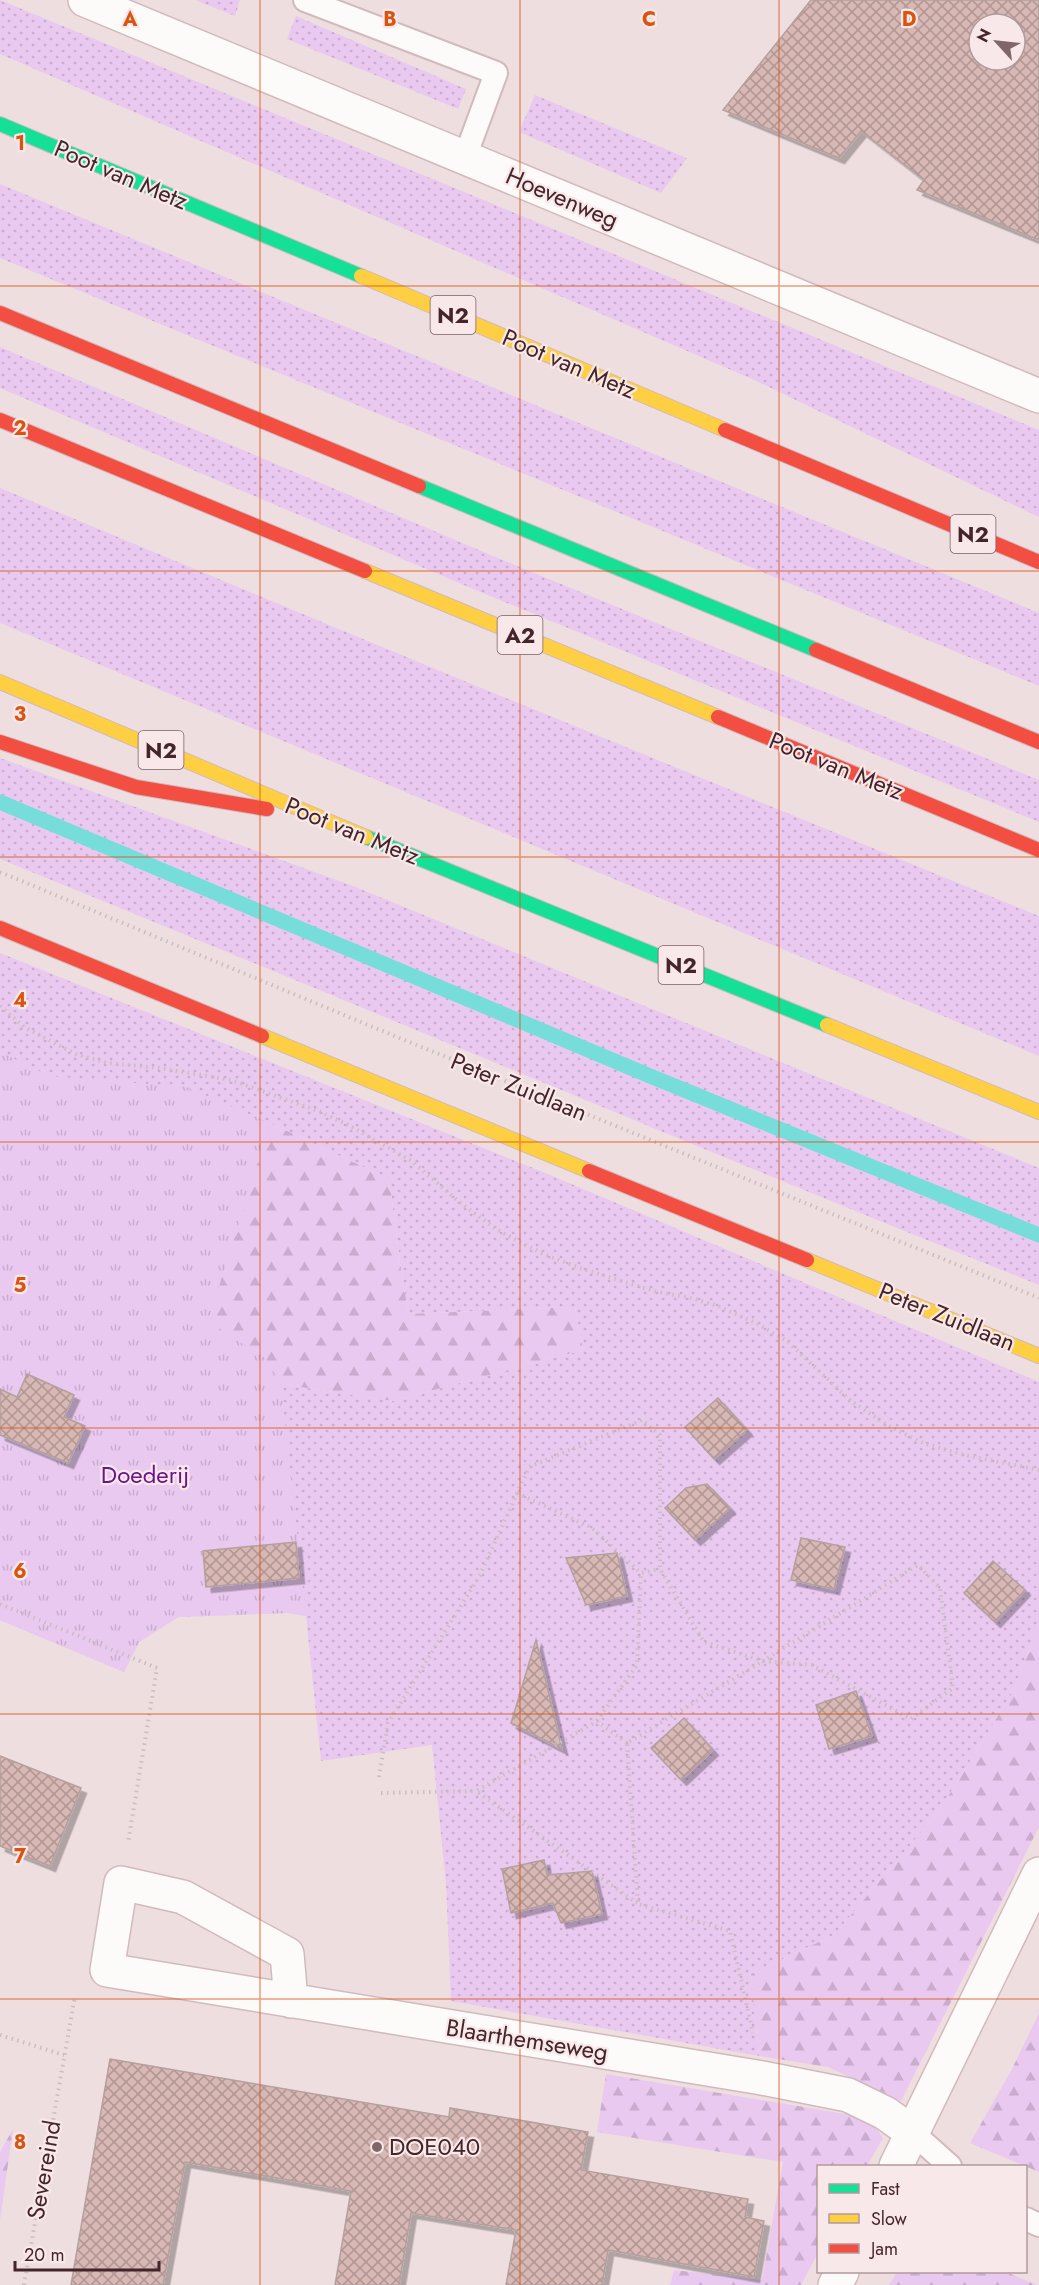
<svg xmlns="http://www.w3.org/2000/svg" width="1039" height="2285" font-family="Jost,sans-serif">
  <defs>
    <pattern id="grass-dots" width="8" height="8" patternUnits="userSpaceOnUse" patternTransform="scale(1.5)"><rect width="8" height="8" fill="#e9c9f0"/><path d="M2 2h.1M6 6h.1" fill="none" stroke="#c9acce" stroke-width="1.8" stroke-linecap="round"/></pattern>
    <pattern id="forest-firs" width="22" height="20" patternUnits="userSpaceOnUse" patternTransform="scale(1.5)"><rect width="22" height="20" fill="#e9c9f0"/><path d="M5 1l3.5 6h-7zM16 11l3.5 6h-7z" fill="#c9acce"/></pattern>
    <pattern id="park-tufts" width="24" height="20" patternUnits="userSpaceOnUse" patternTransform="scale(1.5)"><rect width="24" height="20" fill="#e9c9f0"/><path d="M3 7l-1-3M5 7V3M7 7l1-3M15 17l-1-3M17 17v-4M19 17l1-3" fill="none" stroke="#c9acce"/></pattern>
    <pattern id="building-cross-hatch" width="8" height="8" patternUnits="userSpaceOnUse" patternTransform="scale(1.5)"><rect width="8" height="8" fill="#d7b8b4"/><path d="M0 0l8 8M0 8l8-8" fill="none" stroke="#b09592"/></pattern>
    <filter id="shadow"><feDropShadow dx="5.5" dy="5.5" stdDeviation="0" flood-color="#0004"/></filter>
  </defs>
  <rect width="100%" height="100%" fill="#efdedf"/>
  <g fill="url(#grass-dots)" fill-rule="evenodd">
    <path d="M0,0L1039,430V517L752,379L0,54Z"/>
    <path d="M195,0H240L235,16Z"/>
    <path d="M296,16L466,89L458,109L287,39Z"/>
    <path d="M535,95L687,158L661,193L519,132Z"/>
    <path d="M0,184L1039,613V686L0,258Z"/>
    <path d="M0,347L493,556L1039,780V822L478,591L0,388Z"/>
    <path d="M0,488L440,671L1039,916V1056L0,623Z"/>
    <path d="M0,758L353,886L1039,1168V1285C692,1146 347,1000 0,859Z"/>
    <path d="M0,953L543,1172L1039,1382V1621L1013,1692L939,1811L834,1935L751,1974L759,2056L451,2001L446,1884L432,1745L321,1761L306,1616L288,1613L178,1617L139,1642L124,1672L0,1620ZM270,1123L389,1179L403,1284L409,1314L575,1307L583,1350L393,1401L281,1384L266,1359Z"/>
  </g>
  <g fill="url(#forest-firs)">
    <path d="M270,1123L389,1179L403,1284L409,1314L575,1307L583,1350L393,1401L281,1384L266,1359L208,1321Z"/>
    <path d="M1039,1621V1827L901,2101L828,2067L759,2056L751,1974L834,1935L939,1811L1013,1692Z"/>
    <path d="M1039,2013V2172L970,2143L1012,2069Z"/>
    <path d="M606,2074L869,2118L883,2138L867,2166H818V2253L801,2285H670L674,2270L762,2280L783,2162L597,2132Z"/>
    <path d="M13,2129L0,2220V2152Z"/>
    <path d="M897,2272H1006L1037,2285H889Z"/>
  </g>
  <path fill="url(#park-tufts)" d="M0,1052L50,1076L186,1087L270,1123L208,1321L266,1359L281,1384L306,1616L288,1613L178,1617L139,1642L124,1672L0,1620Z"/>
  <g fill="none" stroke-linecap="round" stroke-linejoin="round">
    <path stroke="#77ddda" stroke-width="15" d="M0,802L650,1076L1039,1235"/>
  </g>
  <g fill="url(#building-cross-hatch)" stroke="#b4a09e" stroke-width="1.5" fill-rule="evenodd" filter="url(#shadow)">
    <path d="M811,0H1039V240L917,190L924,180L861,131L839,158L723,110ZM979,24H1015V60H979Z"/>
    <path d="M27,1374L74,1395L64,1417L85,1426L68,1463L0,1435V1389L17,1397Z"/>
    <path d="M718,1398L747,1430L714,1459L685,1427Z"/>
    <path d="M707,1484L730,1508L695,1540L665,1508L686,1488Z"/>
    <path d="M801,1538L845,1547L834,1589L791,1580Z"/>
    <path d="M296,1542L299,1578L206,1587L203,1551Z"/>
    <path d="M617,1553L627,1596L586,1605L566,1558Z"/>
    <path d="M993,1561L1025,1590L995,1622L964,1593Z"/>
    <path d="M536,1640L562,1749L511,1723Z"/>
    <path d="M856,1691L872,1736L829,1749L816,1705Z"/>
    <path d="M684,1718L713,1750L681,1780L651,1748Z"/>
    <path d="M0,1756L81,1788L50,1866L0,1846Z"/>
    <path d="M544,1860L547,1875L592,1871L602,1914L561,1923L553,1903L511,1913L502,1869Z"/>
    <path d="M110,2059L449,2117L450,2108L588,2132L581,2170L748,2199L745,2217L764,2221L754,2277L608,2250L602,2285H506L516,2230L411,2213L399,2285H335L351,2191L185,2162L163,2285H71Z"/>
  </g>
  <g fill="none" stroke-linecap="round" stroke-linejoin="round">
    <g stroke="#d1babc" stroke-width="26">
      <g id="lane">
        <path d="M305,0L496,73L465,157"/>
        <path d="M913,2133L950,2166"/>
        <path d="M1026,2219L1039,2225"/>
      </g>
    </g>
    <g stroke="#d1babc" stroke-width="36">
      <g id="street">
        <path d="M85,0L1039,396"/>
        <path d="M291,2001L287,1954L183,1897L121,1883L107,1970L762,2078L848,2095L885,2113L913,2133"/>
        <path d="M896,2166L1039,1874"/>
        <path d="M835,2285L842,2272"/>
      </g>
    </g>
    <g stroke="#d1babc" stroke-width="16">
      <g id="fast">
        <path d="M0,124L361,276"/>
        <path d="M419,486L816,650"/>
        <path d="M366,837L827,1025"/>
      </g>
    </g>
    <g stroke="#d1babc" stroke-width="16">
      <g id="slow">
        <path d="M361,276L725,430"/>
        <path d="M365,571L718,717"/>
        <path d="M0,682L366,837"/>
        <path d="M827,1025L1039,1112"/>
        <path d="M262,1036L589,1171"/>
        <path d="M807,1260L1039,1356"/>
      </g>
    </g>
    <g stroke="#d1babc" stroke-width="16">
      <g id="jam">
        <path d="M0,313L419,486"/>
        <path d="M0,420L365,571"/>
        <path d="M725,430L1039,562"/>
        <path d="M816,650L1039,742"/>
        <path d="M718,717L1039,850"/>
        <path d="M0,742L136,787L267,809"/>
        <path d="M0,928L262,1036"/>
        <path d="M589,1171L807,1260"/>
      </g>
    </g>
    <g stroke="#c9bfc1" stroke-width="4" stroke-dasharray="1.5 4.5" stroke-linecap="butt">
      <path d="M0,872L397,1037L1039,1298"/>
      <path d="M0,1006L24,1027L75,1054L108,1063L159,1068L231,1080L321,1112L354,1128L413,1162L458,1201L496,1229L541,1253L580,1268L657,1292L688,1297L718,1306L756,1323L787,1341L851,1401L887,1425L923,1443L960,1454L1039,1470"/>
      <path d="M517,1493L592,1528L641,1573"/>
      <path d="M0,1604L157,1668L128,1843"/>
      <path d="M597,1721L637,1665L641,1573L660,1569"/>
      <path d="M627,1743L597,1721L476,1791L637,1903"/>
      <path d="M379,1777L388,1723L480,1575L529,1467L642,1420L660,1435V1569L704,1642L763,1661L918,1565L940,1588L953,1688L911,1719L812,1665L763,1661L627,1743L638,1904L730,1931L753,2033"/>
      <path d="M381,1793L476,1791"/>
      <path d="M0,2035L64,2055"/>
      <path d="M24,2285L75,1996"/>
    </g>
    <use href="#lane" stroke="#fdfafa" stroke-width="22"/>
    <use href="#street" stroke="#fdfafa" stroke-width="33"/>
    <use href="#fast" stroke="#16e098" stroke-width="14"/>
    <use href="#slow" stroke="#ffcf43" stroke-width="14"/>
    <use href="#jam" stroke="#f24e42" stroke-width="14"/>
  </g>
  <path fill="none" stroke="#d8540f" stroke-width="1.5" stroke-opacity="0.55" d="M260,0V2285M520,0V2285M779,0V2285M0,286H1039M0,571H1039M0,857H1039M0,1142H1039M0,1428H1039M0,1714H1039M0,1999H1039"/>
  <circle fill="#806669" stroke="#f9e8e9" stroke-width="2" cx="377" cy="2147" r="6"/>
  <g text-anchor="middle" stroke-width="4.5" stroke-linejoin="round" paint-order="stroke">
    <g fill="#f9e8e9" stroke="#7a6063" stroke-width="1.5">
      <rect x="430.5" y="296" width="45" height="38" rx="4.5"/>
      <rect x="950.5" y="515" width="45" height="38" rx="4.5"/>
      <rect x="497.5" y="616" width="45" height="38" rx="4.5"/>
      <rect x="138.5" y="731" width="45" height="38" rx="4.5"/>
      <rect x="658.5" y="946" width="45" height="38" rx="4.5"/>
    </g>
    <g font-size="22" font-weight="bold" fill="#442529">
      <text x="453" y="323">N2</text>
      <text x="973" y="542">N2</text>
      <text x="520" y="643">A2</text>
      <text x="161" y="758">N2</text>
      <text x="681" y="973">N2</text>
    </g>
    <g font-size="24" fill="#442529" stroke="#f9e8e9">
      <text transform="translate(121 175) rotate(23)" y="8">Poot van Metz</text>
      <text transform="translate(562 198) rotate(23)" y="8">Hoevenweg</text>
      <text transform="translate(569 364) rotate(23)" y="8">Poot van Metz</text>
      <text transform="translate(836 766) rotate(22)" y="8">Poot van Metz</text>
      <text transform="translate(352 831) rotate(22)" y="8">Poot van Metz</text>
      <text transform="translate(519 1087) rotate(22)" y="8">Peter Zuidlaan</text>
      <text transform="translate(947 1317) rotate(22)" y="8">Peter Zuidlaan</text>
      <text transform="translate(527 2040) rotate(9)" y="8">Blaarthemseweg</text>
      <text transform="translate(44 2170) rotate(-80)" y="8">Severeind</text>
    </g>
    <g font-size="24" fill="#6a148e" stroke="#f9e8e9">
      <text x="145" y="1483">Doederij</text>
    </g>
    <g font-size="24" fill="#442529" stroke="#f9e8e9" text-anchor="start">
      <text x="389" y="2155">DOE040</text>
    </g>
  </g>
  <g font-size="20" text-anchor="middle" font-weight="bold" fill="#d8540f" stroke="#f9e8e9" stroke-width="4.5" stroke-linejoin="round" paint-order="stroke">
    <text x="130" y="26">A</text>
    <text x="390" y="26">B</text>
    <text x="649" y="26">C</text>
    <text x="909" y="26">D</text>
    <text x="20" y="150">1</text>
    <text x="20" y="435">2</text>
    <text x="20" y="721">3</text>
    <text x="20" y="1007">4</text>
    <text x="20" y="1292">5</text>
    <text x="20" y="1578">6</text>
    <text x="20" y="1863">7</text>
    <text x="20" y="2149">8</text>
  </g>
  <rect x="817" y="2165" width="210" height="108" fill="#f9e8e9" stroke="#b19a9c" stroke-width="1.5"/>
  <rect x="829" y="2184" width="30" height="9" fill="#16e098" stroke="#b19a9c" stroke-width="1.5"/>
  <text x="871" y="2195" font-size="18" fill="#442529">Fast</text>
  <rect x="829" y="2214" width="30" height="9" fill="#ffcf43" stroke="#b19a9c" stroke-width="1.5"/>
  <text x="871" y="2225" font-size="18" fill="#442529">Slow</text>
  <rect x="829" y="2244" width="30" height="9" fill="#f24e42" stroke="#b19a9c" stroke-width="1.5"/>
  <text x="871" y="2255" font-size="18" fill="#442529">Jam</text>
  <g transform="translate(997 42) rotate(297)"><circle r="28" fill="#f9e8e9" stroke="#b19a9c" stroke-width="1.5"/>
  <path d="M0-4.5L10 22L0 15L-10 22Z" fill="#806669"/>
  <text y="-9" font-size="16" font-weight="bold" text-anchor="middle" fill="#442529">N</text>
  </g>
  <path d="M15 2261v9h144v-9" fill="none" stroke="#442529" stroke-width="3"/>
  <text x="24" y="2261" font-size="18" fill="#442529" stroke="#f9e8e9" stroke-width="4.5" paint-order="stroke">20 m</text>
</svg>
